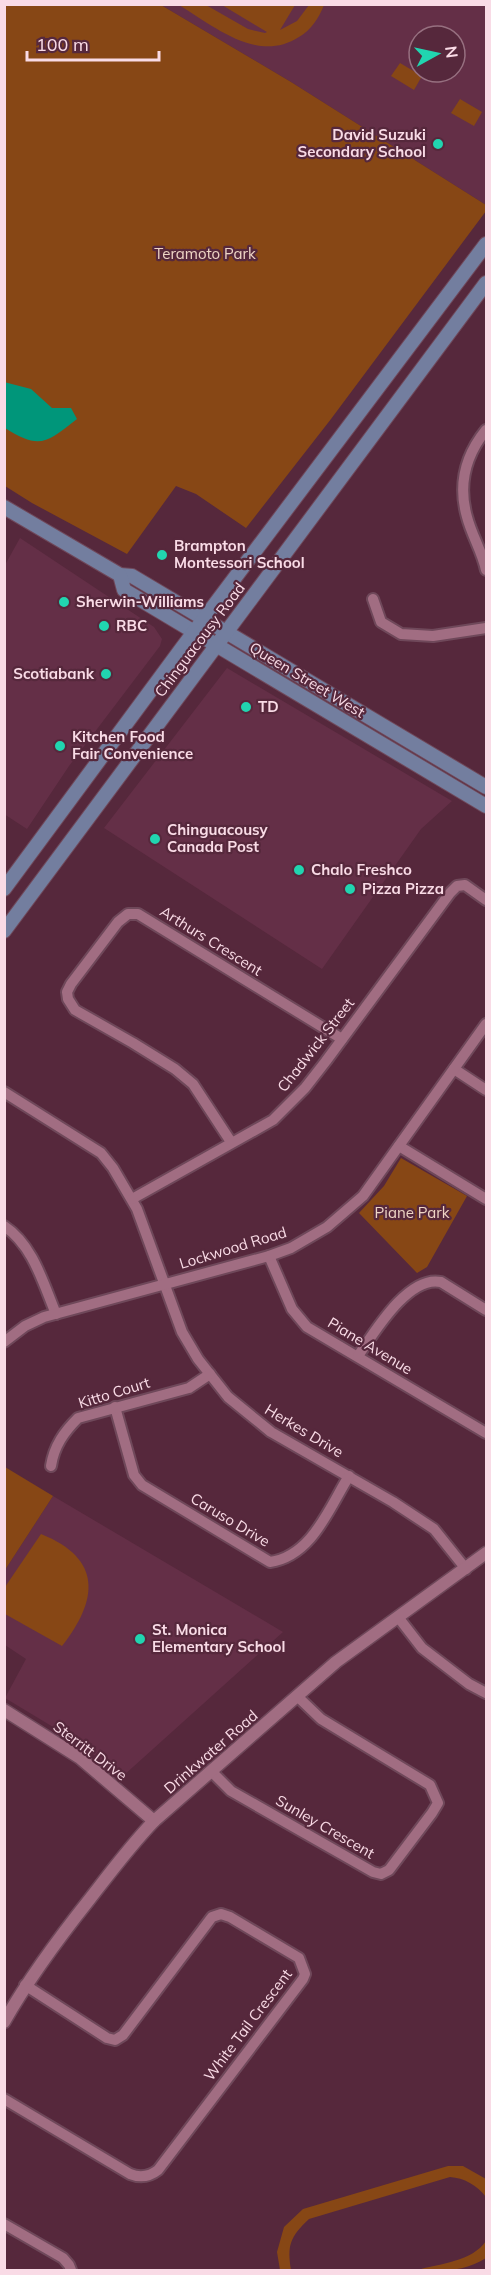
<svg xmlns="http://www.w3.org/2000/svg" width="491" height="2275" font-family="Mulish,sans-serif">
  <rect width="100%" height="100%" fill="#56283c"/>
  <g fill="#642f47" fill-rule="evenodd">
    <path d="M161,5H486V205L291,82ZM419,36H455V72H419Z"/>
    <path d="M20,538L154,627L162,639L160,646L69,766L27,829L4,814L5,565Z"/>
    <path d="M227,668L452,801L421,829L322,969L104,828Z"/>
    <path d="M53,1496L283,1632L123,1776L68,1736L5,1698L26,1659L5,1645V1570Z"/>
  </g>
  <g fill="#874715">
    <path d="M4,5H161L291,82L486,205V211L331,419L246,528L196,494L176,486L127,554L32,503L5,486Z"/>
    <path d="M179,5H206L248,29L265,33L267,32L222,5H295L280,30L297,21L309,5H324C319,18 311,30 299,37C257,64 214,26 179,5Z"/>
    <path d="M400,63L422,76L414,90L391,76Z"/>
    <path d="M460,99L482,112L474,126L451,113Z"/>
    <path d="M401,1158L467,1196L427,1267L417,1273L359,1213L384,1186Z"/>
    <path d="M5,1467L53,1496L5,1570Z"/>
    <path d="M41,1534C103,1559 98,1600 62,1646L5,1614V1587Z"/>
    <path d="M448,2166H463L486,2179V2197C477,2185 464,2178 450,2177L309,2219C290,2237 287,2245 291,2270H280L277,2252L284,2227L303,2209Z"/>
    <path d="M486,2241V2258C464,2272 443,2271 417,2270C439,2264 473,2261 486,2241Z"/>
  </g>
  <path fill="#00967a" d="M4,382L31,389L52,408H71L77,419C46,443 40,450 5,428Z"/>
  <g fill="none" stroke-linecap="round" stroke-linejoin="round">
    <g stroke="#6f485a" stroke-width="14">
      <g id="minor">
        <path d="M486,430C465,456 458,485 467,517C472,536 482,551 486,570"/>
        <path d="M373,599L381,622L401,634L433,636L486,628"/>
        <path d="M454,1069L486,1090"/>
        <path d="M4,1092L101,1153L113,1168L137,1209L182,1332L198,1359L228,1397L271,1432L393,1502L434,1529L466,1569"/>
        <path d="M231,1142L193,1084L175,1069L133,1043L75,1010L68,999L67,992L71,984L118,922L128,914H138L342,1039"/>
        <path d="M399,1146L486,1199"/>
        <path d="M132,1199L273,1120L305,1088L326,1061L450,893L457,886L465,885L486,900"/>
        <path d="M4,1226C33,1245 43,1283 56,1314"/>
        <path d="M269,1256L292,1309L307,1327L486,1433"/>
        <path d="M4,1342L25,1326L44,1317L269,1256L291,1248L327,1227L363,1196L486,1024"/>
        <path d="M358,1356C374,1333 408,1275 441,1282L486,1310"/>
        <path d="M115,1407L134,1475L142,1485L270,1562C312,1556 329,1508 349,1476"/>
        <path d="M51,1466C54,1446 64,1432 78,1418L189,1388L210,1374"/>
        <path d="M398,1617L422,1648L469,1684L486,1693"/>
        <path d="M212,1772L231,1791L373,1872L381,1874L389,1870L432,1813L438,1803L430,1785L321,1719L298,1697"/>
        <path d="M4,2099L130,2174C140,2178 149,2177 158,2170L303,1979L305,1974L299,1958L230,1917L221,1914L212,1917L123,2035L115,2040L107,2038L25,1985"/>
        <path d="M4,2224L63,2258L69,2265L71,2270"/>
      </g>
    </g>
    <g stroke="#6f485a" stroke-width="15">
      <g id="tertiary">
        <path d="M4,1710L80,1758L154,1821"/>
        <path d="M4,2022C29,1978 58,1939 89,1900C110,1873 130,1846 154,1821L336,1662L486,1553"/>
      </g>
    </g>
    <g stroke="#6f485a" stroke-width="16">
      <g id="secondary">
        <path d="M4,507L120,575L132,576L486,787"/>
        <path d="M120,575L124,590L486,806"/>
        <path d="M4,889L182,648L486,244"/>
        <path d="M4,931L486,283"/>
      </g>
    </g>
    <use href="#minor" stroke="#a16d82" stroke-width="10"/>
    <use href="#tertiary" stroke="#a16d82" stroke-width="12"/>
    <use href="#secondary" stroke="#737e9f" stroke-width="14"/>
  </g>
  <g fill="#21d5b0" stroke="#56283c" stroke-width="2">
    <circle cx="438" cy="144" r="6"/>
    <circle cx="162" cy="555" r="6"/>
    <circle cx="64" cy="602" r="6"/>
    <circle cx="104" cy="626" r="6"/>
    <circle cx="106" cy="674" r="6"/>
    <circle cx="246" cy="707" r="6"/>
    <circle cx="60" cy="746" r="6"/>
    <circle cx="155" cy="839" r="6"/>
    <circle cx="299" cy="870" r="6"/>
    <circle cx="350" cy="889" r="6"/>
    <circle cx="140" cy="1639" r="6"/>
  </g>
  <g text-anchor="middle" stroke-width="4.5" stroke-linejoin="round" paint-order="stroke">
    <g font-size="15" font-weight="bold" fill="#f9dbe6" stroke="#56283c" text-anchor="start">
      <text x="426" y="140" text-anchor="end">David Suzuki<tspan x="426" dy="17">Secondary School</tspan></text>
      <text x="174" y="551">Brampton<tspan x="174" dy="17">Montessori School</tspan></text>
      <text x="76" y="607">Sherwin-Williams</text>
      <text x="116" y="631">RBC</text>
      <text x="94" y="679" text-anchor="end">Scotiabank</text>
      <text x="258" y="712">TD</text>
      <text x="72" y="742">Kitchen Food<tspan x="72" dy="17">Fair Convenience</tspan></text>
      <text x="167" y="835">Chinguacousy<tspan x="167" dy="17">Canada Post</tspan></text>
      <text x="311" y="875">Chalo Freshco</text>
      <text x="362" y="894">Pizza Pizza</text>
      <text x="152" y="1635">St. Monica<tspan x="152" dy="17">Elementary School</tspan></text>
    </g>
    <g font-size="15" fill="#eed5c5" stroke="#56283c">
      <text x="205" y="259">Teramoto Park</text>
      <text x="412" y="1218">Piane Park</text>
    </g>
    <g font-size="15" fill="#f9dbe6" stroke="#56283c">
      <text transform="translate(200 640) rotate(-53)" y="5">Chinguacousy Road</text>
      <text transform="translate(307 680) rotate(31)" y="5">Queen Street West</text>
      <text transform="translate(211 941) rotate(32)" y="5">Arthurs Crescent</text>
      <text transform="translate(316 1045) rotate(-52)" y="5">Chadwick Street</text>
      <text transform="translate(233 1248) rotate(-17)" y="5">Lockwood Road</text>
      <text transform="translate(370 1346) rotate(31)" y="5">Piane Avenue</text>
      <text transform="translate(114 1393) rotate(-17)" y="5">Kitto Court</text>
      <text transform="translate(304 1431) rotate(31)" y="5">Herkes Drive</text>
      <text transform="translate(230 1520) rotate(31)" y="5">Caruso Drive</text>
      <text transform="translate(90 1751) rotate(37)" y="5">Sterritt Drive</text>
      <text transform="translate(211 1752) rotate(-41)" y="5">Drinkwater Road</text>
      <text transform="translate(325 1827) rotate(30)" y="5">Sunley Crescent</text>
      <text transform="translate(248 2025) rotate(-53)" y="5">White Tail Crescent</text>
    </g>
  </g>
  <rect width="491" height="2275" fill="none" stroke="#f9dbe6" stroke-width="12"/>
  <g transform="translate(437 54) rotate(82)"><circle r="28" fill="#56283c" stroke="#977080" stroke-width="1.5"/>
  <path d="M0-4.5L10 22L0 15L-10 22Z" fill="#21d5b0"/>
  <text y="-9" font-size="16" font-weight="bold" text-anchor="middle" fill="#f9dbe6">N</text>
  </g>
  <path d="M27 51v9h132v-9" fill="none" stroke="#f9dbe6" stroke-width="3"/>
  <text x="36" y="51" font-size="18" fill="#f9dbe6" stroke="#56283c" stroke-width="4.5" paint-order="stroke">100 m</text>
</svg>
